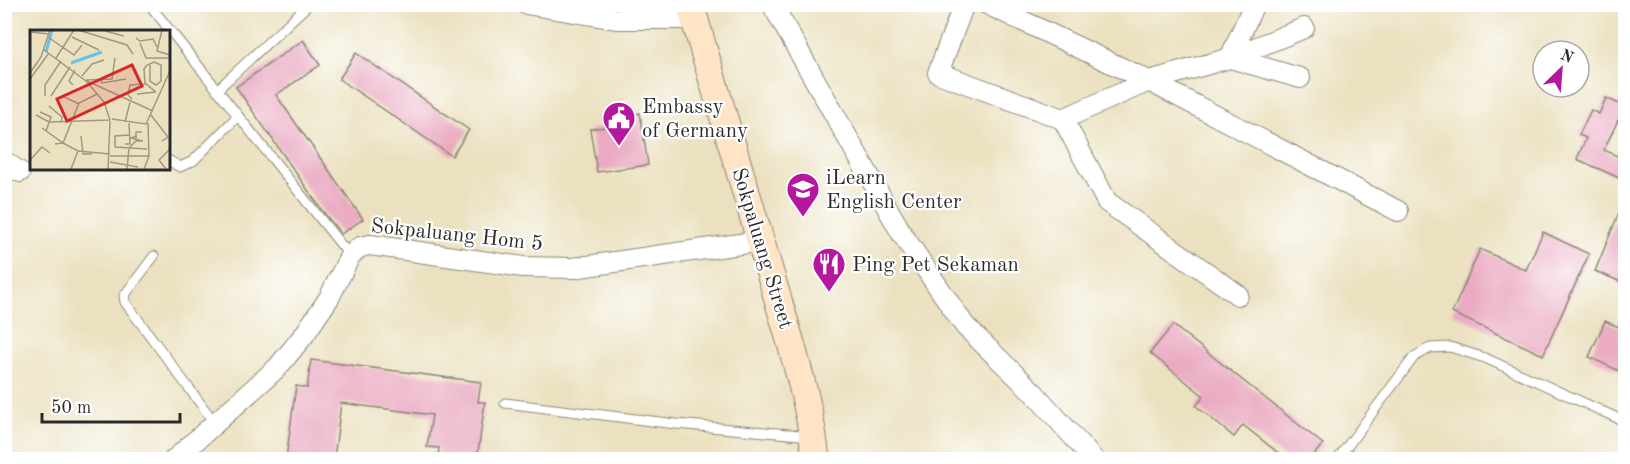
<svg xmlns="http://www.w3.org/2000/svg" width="1630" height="464" font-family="'Old Standard TT',serif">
  <rect width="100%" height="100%" fill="#fff"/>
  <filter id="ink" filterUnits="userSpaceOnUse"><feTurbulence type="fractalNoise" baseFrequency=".0167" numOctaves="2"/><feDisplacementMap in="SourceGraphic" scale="12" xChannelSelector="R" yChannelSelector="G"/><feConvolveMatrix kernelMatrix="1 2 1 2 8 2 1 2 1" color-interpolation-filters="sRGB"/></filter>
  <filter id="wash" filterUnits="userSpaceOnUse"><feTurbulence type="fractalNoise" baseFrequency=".008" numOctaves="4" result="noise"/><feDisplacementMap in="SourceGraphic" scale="24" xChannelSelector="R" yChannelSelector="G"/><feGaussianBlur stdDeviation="1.35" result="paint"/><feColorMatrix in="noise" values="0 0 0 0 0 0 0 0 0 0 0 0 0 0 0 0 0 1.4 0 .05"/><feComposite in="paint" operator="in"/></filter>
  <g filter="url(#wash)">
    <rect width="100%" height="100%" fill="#ebe1c0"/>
    <g id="blocks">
      <g fill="#eaabc2">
        <path d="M303,40L320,65L276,95L363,219L341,234L321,209L236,87Z"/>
        <path d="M356,53L469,130L452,156L339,79Z"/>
        <path d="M1606,98L1626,107V124L1618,120L1604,150L1626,160V181L1577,159L1586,138L1579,135L1591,110L1599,114Z"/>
        <path d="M640,113L648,165L597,172L590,129L605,127L604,118Z"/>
        <path d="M1625,198H1626V284L1595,271Z"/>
        <path d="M1543,232L1589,254L1543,355L1452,313L1480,249L1526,270Z"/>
        <path d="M1605,321L1626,330V374L1589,357Z"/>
        <path d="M1173,325L1323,444L1310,459H1286L1243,425L1234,437L1196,406L1204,396L1150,353Z"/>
        <path d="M311,360L481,382L478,402H485L477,459H438L439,448L427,447L432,415L341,403L334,459H286L296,386L307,388Z"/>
      </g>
    </g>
  </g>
  <g filter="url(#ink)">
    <use href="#blocks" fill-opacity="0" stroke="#8b8676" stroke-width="1.5"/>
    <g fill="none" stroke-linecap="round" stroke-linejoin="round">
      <g stroke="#8b8676" stroke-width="11">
        <g id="lane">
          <path d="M149,4L350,256"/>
          <path d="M217,90L309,4"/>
          <path d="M168,160L180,167L193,161L238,116"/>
          <path d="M154,256L124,296L125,302L214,422"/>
          <path d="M505,403L676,424L811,436"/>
          <path d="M1337,460L1414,357L1430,348L1450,347L1485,358L1626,422"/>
        </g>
      </g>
      <g stroke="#8b8676" stroke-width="22">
        <g id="street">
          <path d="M526,4L616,19H693"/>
          <path d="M772,4L902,234L965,326L1035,394L1094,460"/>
          <path d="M964,4L938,73L1063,119L1149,81L1398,211"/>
          <path d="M987,4L1149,81L1230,58L1254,4"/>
          <path d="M1230,58L1304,28"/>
          <path d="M1230,58L1300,78"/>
          <path d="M1063,119L1107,202L1238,295"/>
          <path d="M4,161L20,172"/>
          <path d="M174,460L278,367L304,335L329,298L350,256L360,247L370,245L523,267L573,268L761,241"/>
        </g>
      </g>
      <g stroke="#8b8676" stroke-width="29">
        <path id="secondary" d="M690,4L790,340C801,379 812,419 816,460"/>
      </g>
      <use href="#lane" stroke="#fff" stroke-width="9"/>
      <use href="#street" stroke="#fff" stroke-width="20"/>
      <use href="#secondary" stroke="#ffe4c6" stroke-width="27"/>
    </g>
  </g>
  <defs>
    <g id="civic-pin" transform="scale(1.725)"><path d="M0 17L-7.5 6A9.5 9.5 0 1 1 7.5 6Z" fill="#b5179e" stroke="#fff"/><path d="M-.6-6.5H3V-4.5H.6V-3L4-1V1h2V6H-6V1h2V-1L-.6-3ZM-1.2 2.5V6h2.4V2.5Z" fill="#fff"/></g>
    <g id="school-pin" transform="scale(1.725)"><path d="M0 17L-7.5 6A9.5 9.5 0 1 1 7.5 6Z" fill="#b5179e" stroke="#fff"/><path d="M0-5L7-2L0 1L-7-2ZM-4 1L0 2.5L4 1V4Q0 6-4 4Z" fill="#fff"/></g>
    <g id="restaurant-pin" transform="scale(1.725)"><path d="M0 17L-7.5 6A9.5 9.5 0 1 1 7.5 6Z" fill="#b5179e" stroke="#fff"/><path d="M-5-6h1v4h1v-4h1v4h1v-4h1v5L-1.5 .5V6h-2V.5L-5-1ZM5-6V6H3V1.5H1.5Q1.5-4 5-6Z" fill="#fff"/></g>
  </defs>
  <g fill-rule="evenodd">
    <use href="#civic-pin" x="619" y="118"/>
    <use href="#school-pin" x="803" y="189"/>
    <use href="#restaurant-pin" x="829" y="264"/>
  </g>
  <g text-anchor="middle" stroke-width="4.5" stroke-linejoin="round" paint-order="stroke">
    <g font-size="21" fill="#2b2b2b" stroke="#fff" text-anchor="start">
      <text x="642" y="113">Embassy<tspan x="642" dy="24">of Germany</tspan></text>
      <text x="826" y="184">iLearn<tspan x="826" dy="24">English Center</tspan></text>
      <text x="852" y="271">Ping Pet Sekaman</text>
    </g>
    <g font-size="21" fill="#2b2b2b" stroke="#fff">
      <text transform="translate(457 234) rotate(6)" y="7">Sokpaluang Hom 5</text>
      <text transform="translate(763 248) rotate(73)" y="7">Sokpaluang Street</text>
    </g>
  </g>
  <g transform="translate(30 30)">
    <rect width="140" height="140" fill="#ebe1c0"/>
    <path fill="none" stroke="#6ac1e7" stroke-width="3" d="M16,22L22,0M41,33L72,22"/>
    <path fill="none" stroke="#9e9884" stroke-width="1.5" d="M48,0L97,15L103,24M132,0L127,21L140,25M75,1L94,6M0,2L19,4M18,7L44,25L52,15M42,7L69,20M106,8L110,11L123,9L127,17M110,13L116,28H140M14,20L56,51L74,72L80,90M26,28L44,0M120,35V51L126,55L131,51V35L124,32L117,35L114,39L115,53L126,62M0,43L11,27L20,0M52,46L62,34L74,30M0,49L19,23M71,49L72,53L96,49M56,50L82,49L85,28M57,51L123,81M43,55L39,51L45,40M107,64L126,62M15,66V55L31,31M21,66L40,37M32,66L49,74M102,69L98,65L100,55L115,54M19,76L32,87L31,93M10,82L21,87L16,101M6,85L19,92L80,90M121,85L138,107L132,111M82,89L116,94L140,41M95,92L100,72M12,98L33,113L49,73L67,64M99,105L85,106V117L117,119M51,106L53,124H62M106,111H113L101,108L106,106M25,114L33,113L48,121L80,124M95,114H100L99,93M80,126H119M0,130L12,117L20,123M80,132L108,137M41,139L48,121M78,139L80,91M97,139L99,118L106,111V102H112M114,139L119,126L118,93M136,139L129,130L140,119"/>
    <path fill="#d62828" fill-opacity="0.15" stroke="#d62828" stroke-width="3" d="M102,35L112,56L37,91L27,69Z"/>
    <rect width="140" height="140" fill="none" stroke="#2b2b2b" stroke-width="3"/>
  </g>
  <rect width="1630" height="464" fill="none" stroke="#fff" stroke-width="24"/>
  <g transform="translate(1561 69) rotate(25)"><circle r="28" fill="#ffffff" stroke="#aaaaaa" stroke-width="1.5"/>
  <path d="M0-4.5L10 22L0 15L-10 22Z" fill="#b5179e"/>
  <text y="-9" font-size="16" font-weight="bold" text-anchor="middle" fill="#2b2b2b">N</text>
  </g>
  <path d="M42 413v9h138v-9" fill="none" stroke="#2b2b2b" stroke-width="3"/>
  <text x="51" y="413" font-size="18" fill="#2b2b2b" stroke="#ffffff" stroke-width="4.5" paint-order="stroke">50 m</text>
</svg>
